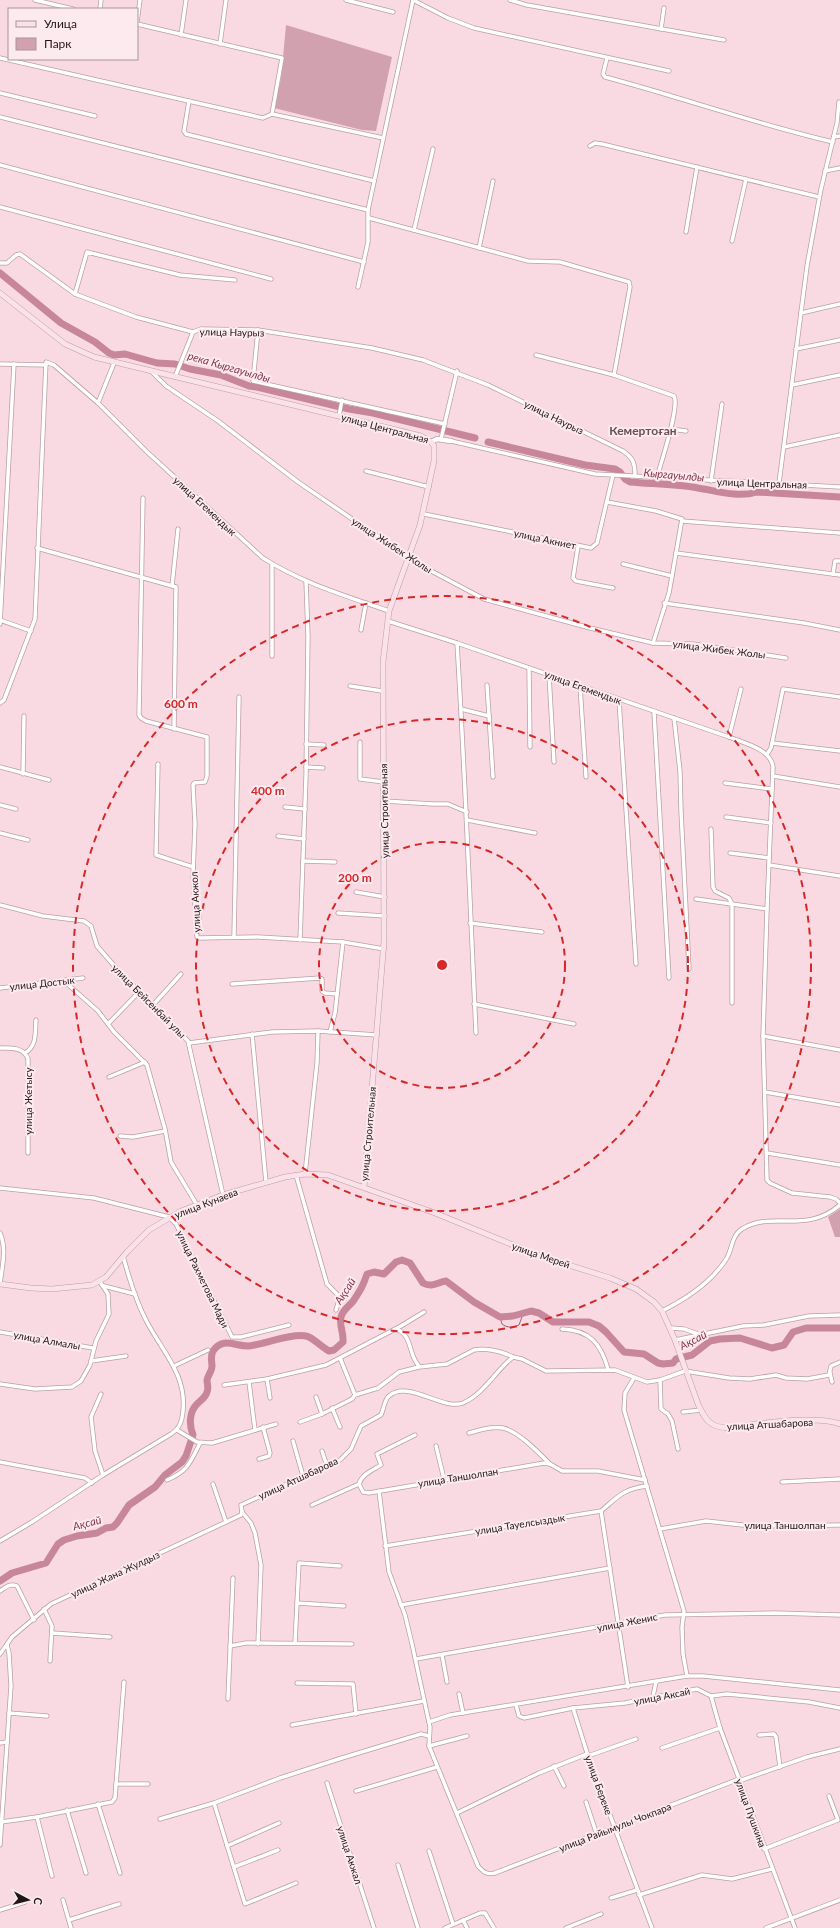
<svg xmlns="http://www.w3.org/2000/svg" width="840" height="1928" font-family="Lato,sans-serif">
  <rect width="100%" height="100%" fill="#f9dae2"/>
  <g fill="#d2a1af">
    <path d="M286,25L392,57L376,131L362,130L274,108L281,79Z"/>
    <path d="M840,1209V1237H835L828,1217Z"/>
  </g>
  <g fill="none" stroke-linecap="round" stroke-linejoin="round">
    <path stroke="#956473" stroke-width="1" d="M500,1317L502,1324C507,1328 513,1328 519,1325L523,1314"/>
    <g stroke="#c7869a" stroke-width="7">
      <path d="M0,273L61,323L95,342L109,353L114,355L125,354L157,363L175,364L190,369L221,375L249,386L257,387L349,409L373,413L475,438"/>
      <path d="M488,442L585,465L615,469L620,472L625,479L630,482C652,484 676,484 698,488C717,491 738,498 757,492L840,497"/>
      <path d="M0,1581L12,1573L46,1563L58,1544L64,1540L77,1536L97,1533L106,1528L113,1527L117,1523L129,1505L155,1487L165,1475L182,1462L186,1456L193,1435C189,1425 189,1412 197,1404C201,1400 206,1397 207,1392C209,1388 207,1384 207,1380C208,1375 212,1371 212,1366C212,1361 210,1357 213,1351C223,1336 236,1347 249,1346C264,1344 293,1333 306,1336C314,1338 321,1347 329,1351L334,1350L343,1342C344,1333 339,1326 341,1317C343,1309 350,1306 354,1300C361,1289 363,1286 367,1274L374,1272L384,1274L396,1262L402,1260L410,1263L423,1283C432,1288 438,1282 446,1281L474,1302L500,1317L513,1316L531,1311L539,1313L553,1322H589L599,1326L606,1332L624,1352L644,1354L658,1363L663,1364L673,1363L676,1359L692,1355L710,1341L720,1339L740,1338L772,1348L784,1345L793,1332L806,1328H840"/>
    </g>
    <g stroke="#bb9ea6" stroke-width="5">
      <g id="minor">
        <path d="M35,0L73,9"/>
        <path d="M346,0L393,12"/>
        <path d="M413,0L448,18L474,28L669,71"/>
        <path d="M510,0L527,5L724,40"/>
        <path d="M100,9L101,0"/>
        <path d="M137,22L140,0"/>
        <path d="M137,24L282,58L272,114"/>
        <path d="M661,29L664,8"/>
        <path d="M181,35L186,0"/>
        <path d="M220,44L226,0"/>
        <path d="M0,58L263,118L272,114L383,138"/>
        <path d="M607,58L603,74L605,77C681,97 755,124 833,142"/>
        <path d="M0,93L95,116"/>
        <path d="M189,101L184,131L186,134L374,181"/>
        <path d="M0,117L368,210"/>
        <path d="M834,137L840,136"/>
        <path d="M590,146L595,143L602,144L819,197"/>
        <path d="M0,165L364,262"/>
        <path d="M825,171L840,168"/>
        <path d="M0,207L271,279"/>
        <path d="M369,218L528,261L560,262L629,282L630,287L614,375"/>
        <path d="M414,230L433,149"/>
        <path d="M686,232L697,167"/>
        <path d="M732,241L746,179"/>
        <path d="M479,248L493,181"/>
        <path d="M0,263H7L16,255L20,254L75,294L136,317L193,332L201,329L258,330L372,348L423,360L488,385L623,451C633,458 635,463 635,475"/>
        <path d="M358,287L368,242V210L413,0"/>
        <path d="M75,294L87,252L180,275L235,280"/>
        <path d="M801,313L840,304"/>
        <path d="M258,330L253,381L445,424"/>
        <path d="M796,349L840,340"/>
        <path d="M536,355L614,375L674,396C680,406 661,463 657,477"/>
        <path d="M0,364L46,365"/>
        <path d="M152,372L166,386L218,421L298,482L418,564L484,599L590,628L653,643L693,644L786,658"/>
        <path d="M175,377L193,332"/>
        <path d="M792,385L840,375"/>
        <path d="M98,403L114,363"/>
        <path d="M339,416L342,400"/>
        <path d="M671,429L686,431"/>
        <path d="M441,439L457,371"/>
        <path d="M451,441L595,474L840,487"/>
        <path d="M784,447L840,435"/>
        <path d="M366,471L429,487"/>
        <path d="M711,481L722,404"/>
        <path d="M779,483L807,266L821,189L837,123L839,102"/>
        <path d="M143,498L139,715L141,718L146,721L207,737V776L205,782L194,783L193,785L195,824L193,874L197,937L199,938L258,937L343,942L384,949"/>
        <path d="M607,502L656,511L682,519L669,593L653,643"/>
        <path d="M424,514L591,548L597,543L613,475"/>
        <path d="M682,521L840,533"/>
        <path d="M578,546L573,578L576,581L613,588"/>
        <path d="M37,548L176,587L174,729"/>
        <path d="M676,553L840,575"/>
        <path d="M623,564L672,576"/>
        <path d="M833,574L835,561H840"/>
        <path d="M172,586L178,529"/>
        <path d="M664,603L804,623L840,630"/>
        <path d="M0,620L31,631"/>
        <path d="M388,621L457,643L729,737C744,743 771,749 773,767L767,909L763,1036L767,1180L770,1183L792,1193L830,1197L836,1199L840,1203"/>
        <path d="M0,624L14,364"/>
        <path d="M361,630L366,603"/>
        <path d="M457,643C465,773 470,903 476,1033"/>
        <path d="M272,656V564"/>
        <path d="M529,668L530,747"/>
        <path d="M549,675L554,762"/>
        <path d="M487,685L493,777"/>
        <path d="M350,686L382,691"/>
        <path d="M580,686L586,777"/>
        <path d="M619,700L636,964"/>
        <path d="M0,703L4,700L35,619L46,362L54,365L98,403L146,451L263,558C302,583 346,596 389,611"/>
        <path d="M461,709L489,716"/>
        <path d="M654,712L669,978"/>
        <path d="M674,718L680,771L681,811L689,969"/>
        <path d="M729,737L741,689"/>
        <path d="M360,742V779L384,782"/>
        <path d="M772,743L840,751"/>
        <path d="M306,744L324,745"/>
        <path d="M767,754L771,748L783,689L840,697"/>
        <path d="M158,764L156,855L193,867"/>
        <path d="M0,767L49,780"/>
        <path d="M306,767L323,768"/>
        <path d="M23,774L24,716"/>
        <path d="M773,776L840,787"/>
        <path d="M725,783L772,789"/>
        <path d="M384,801L433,804H448L467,812"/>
        <path d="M0,805L16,809"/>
        <path d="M285,807L305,809"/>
        <path d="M726,817L771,823"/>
        <path d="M467,820L535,833"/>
        <path d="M711,829L713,887L715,891L729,898L732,904V1003"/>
        <path d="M0,833L28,840"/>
        <path d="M278,836L304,839"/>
        <path d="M730,853L769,858"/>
        <path d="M303,861L335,862"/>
        <path d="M769,865L840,876"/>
        <path d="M356,892L385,897"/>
        <path d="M696,899L767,909"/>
        <path d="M0,905L43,916L84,921L91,926L97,946L117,969L188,1041L223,1195"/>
        <path d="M338,913L385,916"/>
        <path d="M470,923L542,932"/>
        <path d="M234,936L239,697"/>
        <path d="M300,940L306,776L308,636L306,581"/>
        <path d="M64,981L98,1011L114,1032L147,1065L165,1129L171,1162L197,1205"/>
        <path d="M232,984L320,978L322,979V991L325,993L337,994"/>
        <path d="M0,988L83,978"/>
        <path d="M474,1004L574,1024"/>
        <path d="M153,1005L181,974"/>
        <path d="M108,1024L139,992"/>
        <path d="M330,1032L335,1013L343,942"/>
        <path d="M252,1034L266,1182"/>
        <path d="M763,1036L840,1050"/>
        <path d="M189,1043L272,1032L318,1031L377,1035"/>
        <path d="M0,1048C11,1048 24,1047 28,1059V1153"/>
        <path d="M25,1053C37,1046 35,1033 36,1020"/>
        <path d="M109,1077L145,1062"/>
        <path d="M765,1092L840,1105"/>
        <path d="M120,1136L133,1137L165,1131"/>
        <path d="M767,1153L840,1165"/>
        <path d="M305,1174L317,1063L318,1031"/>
        <path d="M296,1175L327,1284L340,1297L336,1310"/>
        <path d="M0,1188L94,1198L169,1217L176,1224L232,1337H241L289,1325"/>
        <path d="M0,1233C7,1249 2,1267 0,1284"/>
        <path d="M104,1286L135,1294"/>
        <path d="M662,1311C686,1299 712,1282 727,1258C732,1249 732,1235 742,1229C772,1210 805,1235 840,1205"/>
        <path d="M671,1328L684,1329L698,1334"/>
        <path d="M396,1329C413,1335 408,1355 419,1366"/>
        <path d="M562,1329C590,1330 601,1344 608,1369"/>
        <path d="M0,1332L93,1348"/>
        <path d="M675,1340L743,1326L764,1325L809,1316L840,1315"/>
        <path d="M340,1358L355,1395"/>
        <path d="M91,1361L126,1356"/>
        <path d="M174,1366L208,1350"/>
        <path d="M830,1373L832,1382"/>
        <path d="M634,1378L625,1393L624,1410L684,1611L682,1627L683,1654L687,1676"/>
        <path d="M267,1379L270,1398"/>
        <path d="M660,1380L661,1409L668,1414L672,1421L678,1449"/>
        <path d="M249,1382L255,1430"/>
        <path d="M0,1384L35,1389L72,1387L81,1381L90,1365L96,1341L109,1314L108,1294L100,1282"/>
        <path d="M224,1385L267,1379L326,1365L401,1326L424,1312"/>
        <path d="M101,1394L91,1417L95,1451L103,1475"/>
        <path d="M316,1397L322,1414"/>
        <path d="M332,1408L340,1427"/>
        <path d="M683,1412L701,1410"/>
        <path d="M300,1422L322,1414L352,1399L355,1395L378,1388L399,1372L419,1367L447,1364L474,1350C486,1348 502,1351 513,1357"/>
        <path d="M177,1430L197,1442L212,1443L276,1424"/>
        <path d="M469,1433C480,1430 491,1426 503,1428C518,1431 539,1453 550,1464"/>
        <path d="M415,1435L377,1454L381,1465C373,1470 362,1474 359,1484L363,1492L369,1493L544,1463L550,1464L562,1471H598L645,1480"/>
        <path d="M293,1441L303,1476"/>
        <path d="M436,1446L444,1479"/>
        <path d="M322,1451L327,1466"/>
        <path d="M259,1459L269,1456L270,1453L263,1427"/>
        <path d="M0,1462L85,1478L92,1483"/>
        <path d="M167,1480C188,1471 190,1463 200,1443"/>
        <path d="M782,1482L840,1479"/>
        <path d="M213,1484L226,1522"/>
        <path d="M379,1491L389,1572L405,1615L412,1644L430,1727L429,1746L478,1866C483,1872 487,1875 495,1873L739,1779"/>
        <path d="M312,1505L359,1484"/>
        <path d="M601,1511L628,1687"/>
        <path d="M660,1529L706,1521L752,1526L840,1525"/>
        <path d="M0,1541L32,1522L103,1475L171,1434C180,1428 182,1421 183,1411C187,1375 162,1351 147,1322C136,1302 129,1278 123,1256"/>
        <path d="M385,1546L601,1511C619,1496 623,1489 647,1486"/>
        <path d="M0,1591C6,1587 10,1583 17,1586L34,1620"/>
        <path d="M297,1603L344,1606"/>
        <path d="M401,1605L610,1568"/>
        <path d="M44,1609L52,1626L50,1661"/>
        <path d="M52,1633L110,1637"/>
        <path d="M295,1643L299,1563L340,1566"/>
        <path d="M258,1644L261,1565L255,1533L251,1523L242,1512L241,1505L340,1460L351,1449L361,1426L381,1415C384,1409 384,1400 389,1396C407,1379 443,1411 463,1403C484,1394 496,1370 513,1357L522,1359L546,1371L615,1370L647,1382L660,1380L685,1371L729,1378L750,1379L776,1375L786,1378L807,1379L829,1375L831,1366L840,1362"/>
        <path d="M230,1646L246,1643L352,1644"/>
        <path d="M0,1654L12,1637L51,1604L241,1515L242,1512"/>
        <path d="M442,1655L447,1682"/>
        <path d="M416,1659L665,1615L776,1613L840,1615"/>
        <path d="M297,1683L353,1684L356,1714"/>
        <path d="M459,1694L463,1713"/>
        <path d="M653,1696L656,1682"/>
        <path d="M711,1696L720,1728L795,1928"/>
        <path d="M228,1699L233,1578"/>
        <path d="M516,1705L519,1716L524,1718L573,1708L625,1703L697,1689L711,1696L727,1694L809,1702L840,1708"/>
        <path d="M573,1708L588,1756L652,1928"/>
        <path d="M9,1713L47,1716"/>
        <path d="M429,1722L450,1715L687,1676H703L840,1690"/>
        <path d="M292,1725L424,1701"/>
        <path d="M759,1735L774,1734L776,1737L780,1767"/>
        <path d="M0,1743L7,1742"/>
        <path d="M429,1746L467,1736"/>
        <path d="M662,1748L720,1728"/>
        <path d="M588,1756L636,1739"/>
        <path d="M554,1766L564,1786"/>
        <path d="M739,1781L807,1757L840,1749"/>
        <path d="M327,1783L374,1928"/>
        <path d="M116,1784H148"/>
        <path d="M356,1791L437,1767"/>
        <path d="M586,1802L597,1835"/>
        <path d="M214,1803L245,1904L296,1883"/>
        <path d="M98,1804L120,1873"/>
        <path d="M67,1810L86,1873"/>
        <path d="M457,1813L539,1773L587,1754"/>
        <path d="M37,1817L52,1876"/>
        <path d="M160,1819L214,1803L280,1778L342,1758L421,1734L429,1736"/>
        <path d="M1,1822L37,1817L112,1802L115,1798L124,1682"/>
        <path d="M0,1845L11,1686L9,1653L7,1645"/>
        <path d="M227,1846L279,1823"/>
        <path d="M764,1849L838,1820L829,1796"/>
        <path d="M429,1851L453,1924"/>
        <path d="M398,1865L418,1928"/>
        <path d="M234,1867L278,1850"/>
        <path d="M639,1895L702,1875L732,1879L772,1869"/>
        <path d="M611,1898L637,1890"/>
        <path d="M63,1900L71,1928"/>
        <path d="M0,1910L25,1902"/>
        <path d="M69,1920L119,1904"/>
        <path d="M463,1920L467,1928"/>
        <path d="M445,1928L480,1913H485L494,1928"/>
        <path d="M566,1928L601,1914"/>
        <path d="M766,1928L840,1900"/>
      </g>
    </g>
    <g stroke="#bb9ea6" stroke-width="6">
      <path id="tertiary" d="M431,442L437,439L451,441"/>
    </g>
    <g stroke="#bb9ea6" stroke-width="6">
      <g id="secondary">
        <path d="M0,293L65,344L94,357L421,436L431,442L434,446V461L420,525L389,611L383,662L384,941L364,1187"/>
        <path d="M0,1284L31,1288L52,1289L92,1285L106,1277L127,1252L149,1230L181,1211L223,1195L285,1177L305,1174L328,1175L435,1213L540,1256L610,1278L636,1289L654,1302L662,1311L675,1340L698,1404C702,1412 705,1420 712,1424C724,1431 742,1426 755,1424C775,1422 821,1416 840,1424"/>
      </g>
    </g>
    <use href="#minor" stroke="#fff" stroke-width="3.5"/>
    <use href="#tertiary" stroke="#fff" stroke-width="4.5"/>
    <use href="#secondary" stroke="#fbe1e9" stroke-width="5"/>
  </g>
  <g fill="none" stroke="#d62828" stroke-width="2" stroke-dasharray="7 5">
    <circle cx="442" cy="965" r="123"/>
    <circle cx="442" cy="965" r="246"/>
    <circle cx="442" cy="965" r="369"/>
  </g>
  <g text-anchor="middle" stroke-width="4" stroke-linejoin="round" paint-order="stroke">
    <g font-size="10" fill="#201619" stroke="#fdeaef">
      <text transform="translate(232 332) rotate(1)" y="4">улица Наурыз</text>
      <text transform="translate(554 417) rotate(26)" y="4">улица Наурыз</text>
      <text transform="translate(385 428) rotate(15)" y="4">улица Центральная</text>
      <text transform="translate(762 483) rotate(2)" y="4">улица Центральная</text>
      <text transform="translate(205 506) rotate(43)" y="4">улица Егемендык</text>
      <text transform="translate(545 539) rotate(12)" y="4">улица Акниет</text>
      <text transform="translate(392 545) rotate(33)" y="4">улица Жибек Жолы</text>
      <text transform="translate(719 649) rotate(7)" y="4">улица Жибек Жолы</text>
      <text transform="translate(583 687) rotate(20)" y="4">улица Егемендык</text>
      <text transform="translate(384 811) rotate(-91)" y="4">улица Строительная</text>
      <text transform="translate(195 902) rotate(-93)" y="4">улица Акжол</text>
      <text transform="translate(42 983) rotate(-6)" y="4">улица Достык</text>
      <text transform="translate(149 1001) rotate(45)" y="4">улица Бейсенбай улы</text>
      <text transform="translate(28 1101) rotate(-90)" y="4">улица Жетысу</text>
      <text transform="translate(368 1134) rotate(-85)" y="4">улица Строительная</text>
      <text transform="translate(206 1203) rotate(-21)" y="4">улица Кунаева</text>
      <text transform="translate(541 1255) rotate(19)" y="4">улица Мерей</text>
      <text transform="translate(203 1279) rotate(64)" y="4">улица Рахметова Мади</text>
      <text transform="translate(47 1340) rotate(10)" y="4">улица Алмалы</text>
      <text transform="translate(770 1424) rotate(-3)" y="4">улица Атшабарова</text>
      <text transform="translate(458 1477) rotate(-9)" y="4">улица Таншолпан</text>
      <text transform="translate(298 1478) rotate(-25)" y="4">улица Атшабарова</text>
      <text transform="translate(520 1524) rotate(-9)" y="4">улица Тауелсыздык</text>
      <text x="785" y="1529">улица Таншолпан</text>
      <text transform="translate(115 1574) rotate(-25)" y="4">улица Жана Жулдыз</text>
      <text transform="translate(627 1622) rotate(-11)" y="4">улица Женис</text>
      <text transform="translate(662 1696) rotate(-11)" y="4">улица Аксай</text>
      <text transform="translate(599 1785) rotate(70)" y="4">улица Береке</text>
      <text transform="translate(751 1813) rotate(70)" y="4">улица Пушкина</text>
      <text transform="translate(615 1827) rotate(-21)" y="4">улица Райымулы Чокпара</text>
      <text transform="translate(350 1855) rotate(72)" y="4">улица Акжал</text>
    </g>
    <g font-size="11" font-style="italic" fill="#843452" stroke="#fdeaef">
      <text transform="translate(229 367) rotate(16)" y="4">река Кыргауылды</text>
      <text transform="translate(674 475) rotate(5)" y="4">Кыргауылды</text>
      <text transform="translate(345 1291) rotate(-57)" y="4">Ақсай</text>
      <text transform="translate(693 1340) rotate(-27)" y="4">Ақсай</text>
      <text transform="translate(87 1523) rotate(-15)" y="4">Ақсай</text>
    </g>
    <g font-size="12" font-weight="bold" fill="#695057" stroke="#fdeaef">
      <text x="643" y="435">Кемертоған</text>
    </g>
  </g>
  <circle cx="442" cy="965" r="6" fill="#d62828" stroke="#fdeaef" stroke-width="2"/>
  <g font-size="12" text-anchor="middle" font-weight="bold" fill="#d62828" stroke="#fdeaef" stroke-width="4" stroke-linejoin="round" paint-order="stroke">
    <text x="181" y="708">600 m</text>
    <text x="268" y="795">400 m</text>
    <text x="355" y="882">200 m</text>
  </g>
  <rect x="8" y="8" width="130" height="52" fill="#fdeaef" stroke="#a59599"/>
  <rect x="16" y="21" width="20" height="6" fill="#fbe1e9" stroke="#a59599"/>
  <text x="44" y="28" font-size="12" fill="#201619">Улица</text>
  <rect x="16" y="38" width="20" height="12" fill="#d2a1af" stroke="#a59599"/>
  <text x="44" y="48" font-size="12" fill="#201619">Парк</text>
  <g transform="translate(28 1900) rotate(97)" stroke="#fdeaef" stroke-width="3" paint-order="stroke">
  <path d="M0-3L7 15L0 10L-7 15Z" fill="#201619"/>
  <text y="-6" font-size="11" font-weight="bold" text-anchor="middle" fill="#201619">С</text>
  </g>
</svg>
